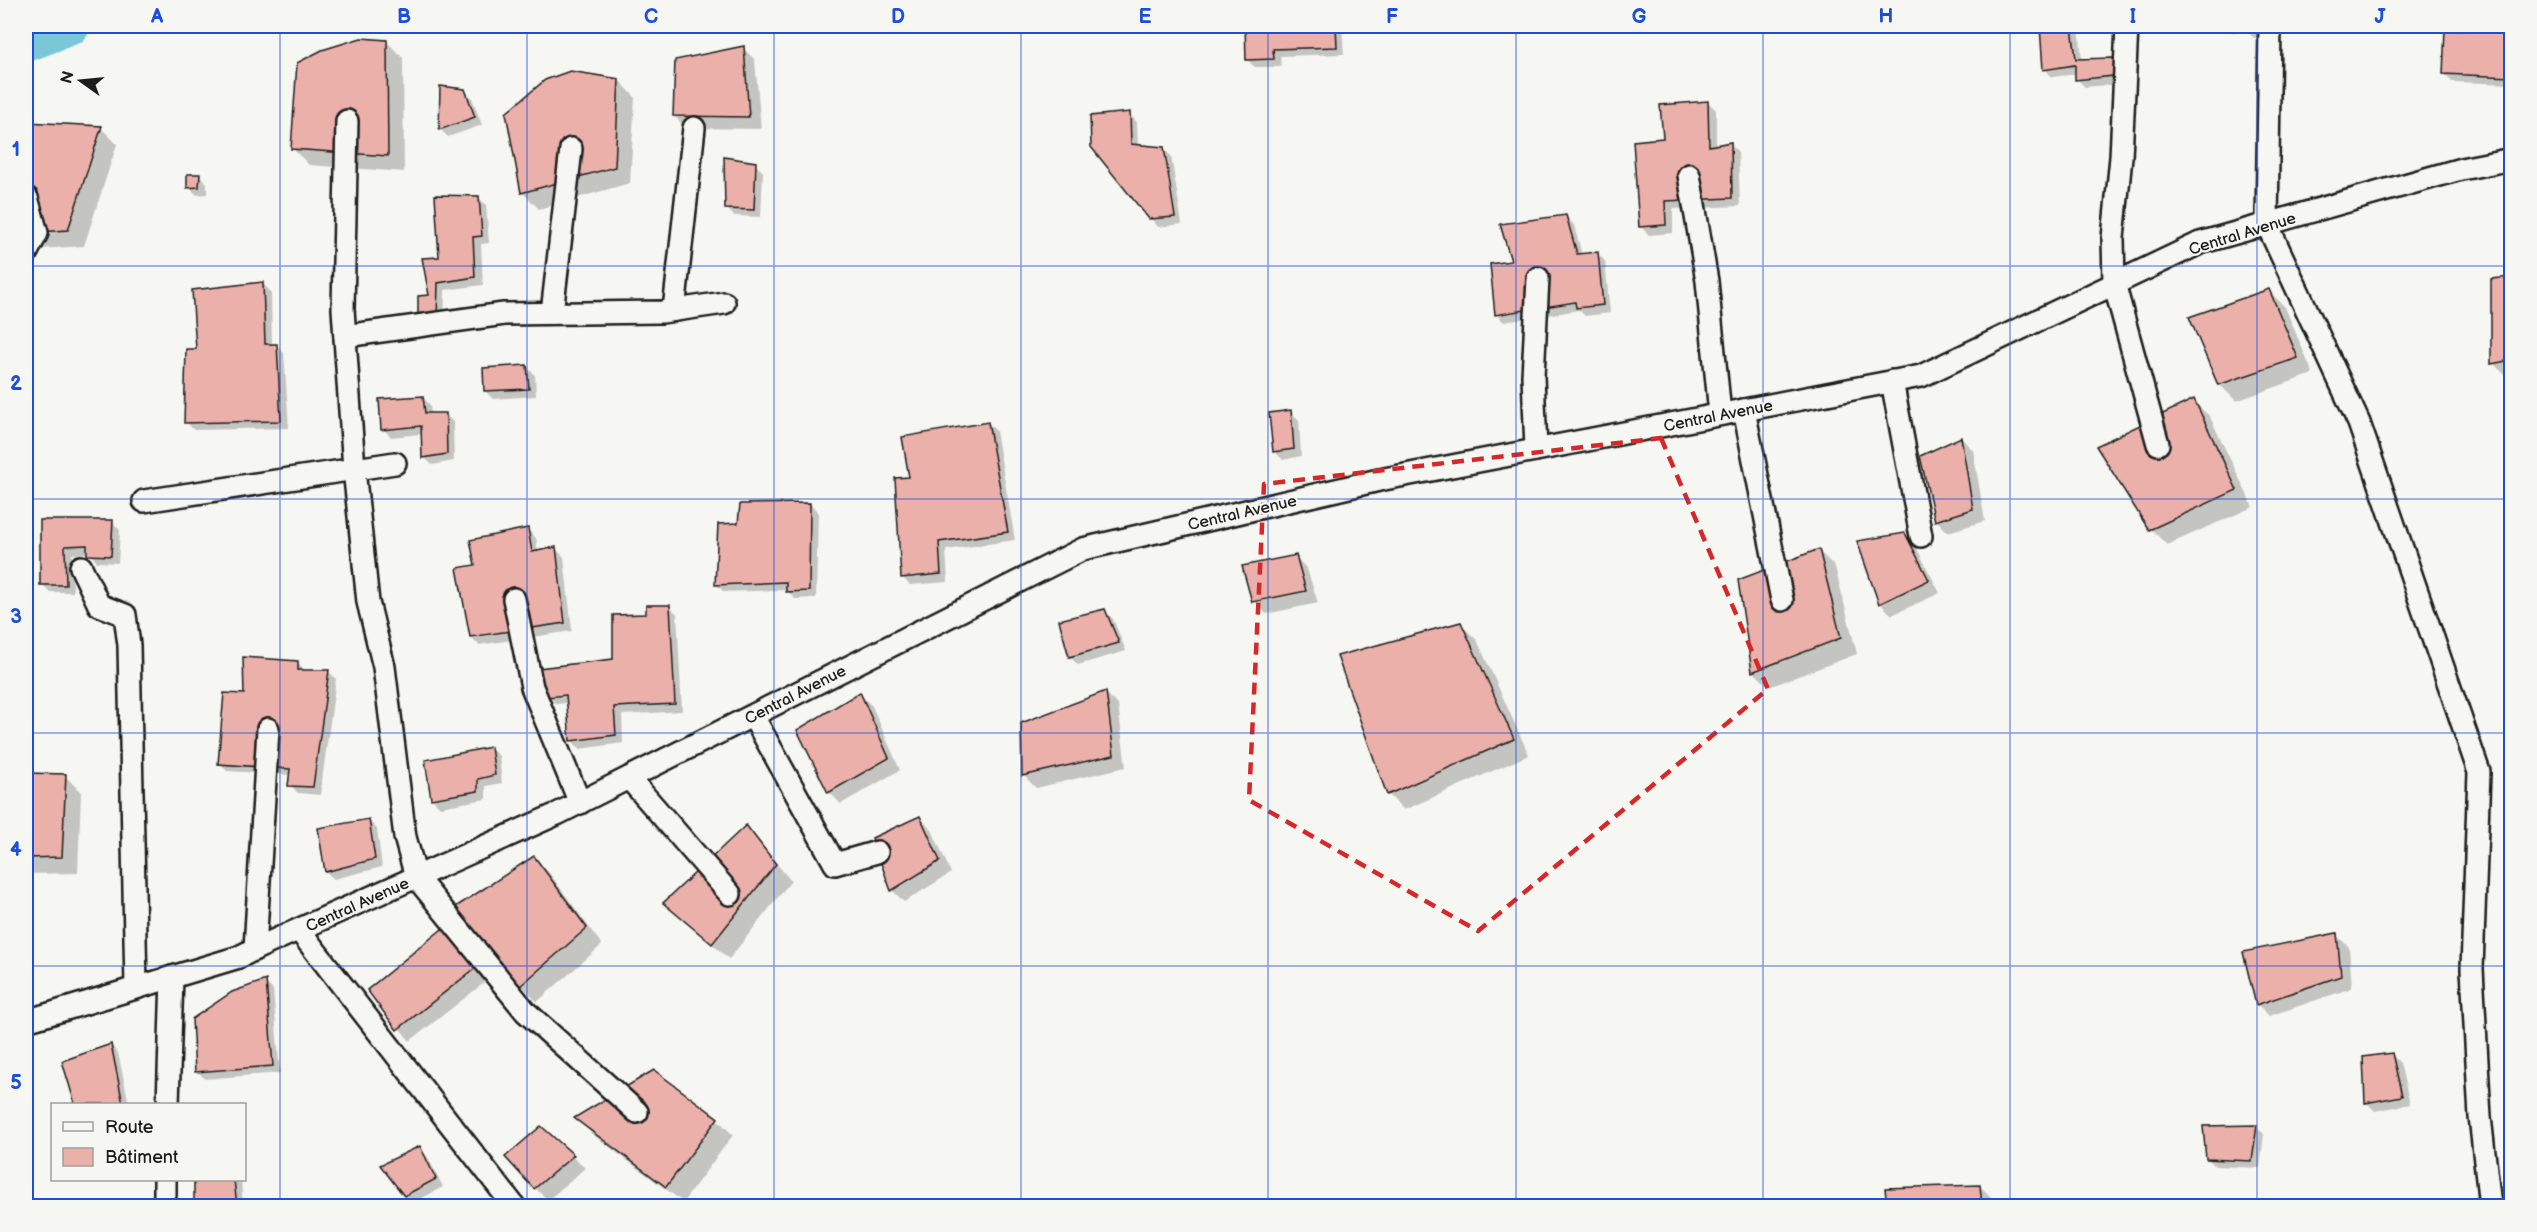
<svg xmlns="http://www.w3.org/2000/svg" width="2537" height="1232" font-family="'Balsamiq Sans',sans-serif">
  <rect width="100%" height="100%" fill="#f6f6f2"/>
  <filter id="ink" filterUnits="userSpaceOnUse"><feTurbulence type="fractalNoise" baseFrequency=".0167" numOctaves="2"/><feDisplacementMap in="SourceGraphic" scale="12" xChannelSelector="R" yChannelSelector="G"/><feConvolveMatrix kernelMatrix="1 2 1 2 8 2 1 2 1" color-interpolation-filters="sRGB"/></filter>
  <g filter="url(#ink)">
    <g fill="#0003">
      <path d="M1247,26H1342L1344,54L1280,56L1281,67H1255L1247,60Z"/>
      <path d="M2041,26H2079L2082,61L2113,59L2121,67V84L2085,87L2077,79V74L2052,77L2045,69Z"/>
      <path d="M2224,26H2328V31L2254,38L2246,30L2231,32Z"/>
      <path d="M2512,32V84L2452,82L2444,74Z"/>
      <path d="M386,41L403,58L404,172L309,165L293,149Z"/>
      <path d="M743,48L755,60L761,129L686,128L674,116Z"/>
      <path d="M619,80L635,97L630,183L539,209L522,192Z"/>
      <path d="M464,90L472,98L482,125L448,137L440,129Z"/>
      <path d="M1708,102L1716,110V146L1730,144L1738,152L1740,206L1673,209V233L1649,235L1641,227L1665,140Z"/>
      <path d="M1129,114L1137,122L1138,146L1163,148L1171,156L1182,224L1158,227L1092,147Z"/>
      <path d="M26,123L101,128L117,144L84,246L26,250Z"/>
      <path d="M755,164L763,172L761,217L734,216L726,208Z"/>
      <path d="M199,175L207,183V194L197,195L189,187Z"/>
      <path d="M478,197L486,205L489,243L481,244L483,285L445,290L444,327H427L430,297L441,258Z"/>
      <path d="M1566,217L1574,225L1582,255L1597,253L1605,261L1610,313L1585,316L1579,310L1504,322L1496,314L1513,262Z"/>
      <path d="M2512,278V379H2509L2493,363Z"/>
      <path d="M263,284L271,292L272,345H276L284,353L289,428L194,430L186,422L197,351Z"/>
      <path d="M2269,291L2285,307L2313,374L2236,401L2219,384Z"/>
      <path d="M527,367L535,375L536,396L493,399L485,391Z"/>
      <path d="M422,397L430,405L431,414H445L453,422L454,461L432,465L424,457L422,434L391,437L383,429Z"/>
      <path d="M2194,401L2210,417L2253,507L2167,545L2151,529Z"/>
      <path d="M1291,412L1299,420L1301,456L1283,460L1275,452L1271,414Z"/>
      <path d="M988,423L996,431L1015,540L946,550L948,582L910,585L902,577L911,479Z"/>
      <path d="M1961,438L1973,450L1985,521L1948,532L1936,520Z"/>
      <path d="M810,504L818,512L816,598L795,599L787,590L724,592L716,584L740,525Z"/>
      <path d="M42,521L112,522L120,530L118,563L97,562L89,553L72,554L73,592H50L42,584Z"/>
      <path d="M528,530L536,538L538,552L556,549L564,557L572,631L479,645L471,637L476,566Z"/>
      <path d="M1904,535L1916,547L1940,593L1892,615L1880,603Z"/>
      <path d="M1819,551L1835,567L1857,654L1769,687L1753,671Z"/>
      <path d="M1295,556L1307,569L1318,603L1266,614L1254,601Z"/>
      <path d="M669,606L677,614L682,711L622,715L623,743L580,749L572,741L568,703L556,704L548,696L615,660L648,615Z"/>
      <path d="M1105,611L1113,619L1126,651L1078,665L1070,657Z"/>
      <path d="M1460,624L1477,640L1529,755L1404,810L1388,794Z"/>
      <path d="M298,663L306,671H328L336,679L320,795L298,793L290,785L291,775L227,771L220,763L245,695Z"/>
      <path d="M1106,693L1118,705L1126,767L1036,788L1024,776L1023,724Z"/>
      <path d="M860,694L872,706L900,770L841,804L829,792Z"/>
      <path d="M491,749L499,756L502,783L486,786V799L440,807L432,799Z"/>
      <path d="M26,775L65,776L81,792L78,873L26,874Z"/>
      <path d="M920,818L932,830L951,873L904,902L892,890Z"/>
      <path d="M369,821L377,829L382,867L334,879L326,872Z"/>
      <path d="M746,827L791,881L729,959L665,903Z"/>
      <path d="M534,857L550,874L602,945L537,1002L453,911Z"/>
      <path d="M447,927L489,979L410,1041L369,991Z"/>
      <path d="M2336,935L2349,947L2352,988L2269,1016L2257,1004Z"/>
      <path d="M265,982L273,990L280,1073L205,1079L197,1071Z"/>
      <path d="M110,1045L118,1053L129,1104H77L64,1062Z"/>
      <path d="M2392,1055L2400,1063L2410,1104L2375,1111L2367,1103L2364,1058Z"/>
      <path d="M577,1118L717,1119L733,1135L683,1202L592,1134Z"/>
      <path d="M2256,1127L2264,1134L2260,1168L2215,1166L2207,1158Z"/>
      <path d="M541,1128L585,1168L548,1200L535,1188Z"/>
      <path d="M419,1148L427,1156L443,1187L413,1203L405,1195Z"/>
      <path d="M195,1180H241L243,1206H196Z"/>
      <path d="M1980,1186L1992,1198L1993,1206H1888L1887,1189Z"/>
    </g>
    <g fill="none" stroke-linecap="round" stroke-linejoin="round">
      <path stroke="#7ac8d7" stroke-width="38" d="M26,43L71,26"/>
    </g>
    <g fill="#ebb0aa" stroke="#1c1c1c" stroke-width="1.5">
      <path d="M1245,26H1336L1337,47L1273,49L1274,59L1246,60Z"/>
      <path d="M2040,26H2072L2076,59L2114,58V76L2075,80V65L2043,70Z"/>
      <path d="M2245,26H2304L2245,31Z"/>
      <path d="M2445,29L2512,31V77L2443,74Z"/>
      <path d="M361,38L387,40L388,156L291,149L297,63L322,50Z"/>
      <path d="M744,46L749,117L673,116L675,60Z"/>
      <path d="M570,71L619,79L615,167L521,193L506,113L545,80Z"/>
      <path d="M440,86L465,89L475,117L439,130Z"/>
      <path d="M1708,101L1709,146L1731,142L1732,198L1665,201L1666,225L1639,227L1633,141L1663,138L1660,105Z"/>
      <path d="M1130,112L1131,144L1164,147L1175,217L1149,219L1091,147L1090,116Z"/>
      <path d="M26,122L102,126L68,230L26,233Z"/>
      <path d="M724,157L756,162L754,210L725,209Z"/>
      <path d="M187,174H200L199,187L187,188Z"/>
      <path d="M435,195L479,196L482,236L473,237L475,277L438,283L437,319H418V296L429,295L422,258L439,257Z"/>
      <path d="M1566,215L1577,254L1598,252L1603,305L1576,308L1575,302L1495,315L1490,264L1511,261L1500,224Z"/>
      <path d="M2512,277V360L2491,364V279Z"/>
      <path d="M263,282L265,344H277L281,421L184,423L186,349H196L192,290Z"/>
      <path d="M2269,289L2298,358L2218,385L2189,317Z"/>
      <path d="M527,365L529,389L484,391L483,368Z"/>
      <path d="M423,396L425,413H446L447,454L422,458L421,426L381,430L379,399Z"/>
      <path d="M2194,399L2237,490L2149,530L2096,446Z"/>
      <path d="M1291,410L1294,449L1273,452L1269,413Z"/>
      <path d="M988,422L1008,532L939,542L941,574L901,578L895,478L909,477L902,437Z"/>
      <path d="M1961,437L1973,509L1935,521L1920,456Z"/>
      <path d="M810,503L809,591L786,592V582L715,585L718,524L738,523L740,504Z"/>
      <path d="M40,520H113L111,556L87,555V545L65,546L66,585H40Z"/>
      <path d="M528,528L532,552L556,547L565,623L470,637L457,568L475,565L470,540Z"/>
      <path d="M1905,533L1929,580L1879,604L1857,541Z"/>
      <path d="M1819,549L1841,638L1752,672L1738,580Z"/>
      <path d="M1296,555L1306,591L1252,602L1242,566Z"/>
      <path d="M646,605H670L675,704L614,707L616,735L570,741L566,695L546,697L539,668L613,659V615L646,614Z"/>
      <path d="M1105,609L1119,643L1069,657L1059,620Z"/>
      <path d="M1461,622L1514,739L1387,795L1337,656Z"/>
      <path d="M243,657L298,661V670H329L313,787L288,786L290,769L218,764L224,693L244,694Z"/>
      <path d="M1106,691L1114,755L1022,776L1021,723Z"/>
      <path d="M860,692L889,758L828,793L797,730Z"/>
      <path d="M491,747L495,775L478,779V791L431,799L425,760Z"/>
      <path d="M26,773L66,774L62,857L26,858Z"/>
      <path d="M920,816L940,861L891,891L872,838Z"/>
      <path d="M369,819L375,859L325,872L318,828Z"/>
      <path d="M746,825L776,864L712,944L663,903Z"/>
      <path d="M534,856L587,928L519,987L451,910Z"/>
      <path d="M2508,910H2512V933Z"/>
      <path d="M447,925L478,966L397,1030L367,990Z"/>
      <path d="M2337,933L2341,976L2256,1005L2243,952Z"/>
      <path d="M266,980L273,1066L195,1072L192,1019L232,992Z"/>
      <path d="M111,1044L123,1104H75L62,1061Z"/>
      <path d="M2392,1053L2402,1096L2365,1103L2363,1057Z"/>
      <path d="M654,1070L718,1118L666,1187L574,1118Z"/>
      <path d="M2257,1125L2252,1161L2206,1159L2203,1126Z"/>
      <path d="M541,1126L574,1155L534,1189L505,1157Z"/>
      <path d="M420,1146L436,1179L404,1196L380,1165Z"/>
      <path d="M194,1180H234L237,1206H194Z"/>
      <path d="M1980,1185L1982,1206H1887L1885,1188Z"/>
    </g>
    <g fill="none" stroke-linecap="round" stroke-linejoin="round">
      <g stroke="#1c1c1c" stroke-width="26">
        <g id="minor">
          <path d="M2127,26L2121,157L2113,238L2114,283L2158,444"/>
          <path d="M2270,26L2267,224L2359,423L2479,772L2472,969L2480,1117L2490,1206"/>
          <path d="M347,121L343,309L354,469L368,602L384,667L405,837L416,877L526,1012L637,1112"/>
          <path d="M1689,175L1707,281L1720,414"/>
          <path d="M26,254L37,233L27,198"/>
          <path d="M674,310L694,128"/>
          <path d="M552,313L571,149"/>
          <path d="M345,336L504,314L662,312L724,303"/>
          <path d="M1892,381L1921,536"/>
          <path d="M1744,410L1782,600"/>
          <path d="M1536,450L1533,376L1538,278"/>
          <path d="M144,501L395,463"/>
          <path d="M81,567L99,605L125,615L129,645L136,988"/>
          <path d="M514,599L532,687L580,803"/>
          <path d="M753,716L835,864L877,852"/>
          <path d="M629,778L730,894"/>
          <path d="M299,930L514,1206"/>
          <path d="M255,949L268,729"/>
          <path d="M26,1021L239,957L255,949L557,814L1083,549L1379,480L1921,376L2200,243L2461,169L2512,159"/>
          <path d="M168,1104L172,977"/>
          <path d="M165,1195V1180"/>
        </g>
      </g>
      <use href="#minor" stroke="#f6f6f2" stroke-width="21"/>
    </g>
  </g>
  <path fill="none" stroke="#d62828" stroke-width="4.5" stroke-dasharray="12 8" stroke-linejoin="round" d="M1661,438L1768,689L1478,931L1249,800L1264,484Z"/>
  <path fill="none" stroke="#1d4ed8" stroke-width="1.5" stroke-opacity="0.55" d="M280,26V1206M527,26V1206M774,26V1206M1021,26V1206M1268,26V1206M1516,26V1206M1763,26V1206M2010,26V1206M2257,26V1206M26,266H2512M26,499H2512M26,733H2512M26,966H2512"/>
  <g text-anchor="middle" stroke-width="4.5" stroke-linejoin="round" paint-order="stroke">
    <g font-size="16" fill="#1c1c1c" stroke="#f6f6f2">
      <text transform="translate(2242 233) rotate(-17)" y="6">Central Avenue</text>
      <text transform="translate(1718 415) rotate(-11)" y="6">Central Avenue</text>
      <text transform="translate(1242 512) rotate(-13)" y="6">Central Avenue</text>
      <text transform="translate(795 694) rotate(-27)" y="6">Central Avenue</text>
      <text transform="translate(357 904) rotate(-24)" y="6">Central Avenue</text>
    </g>
  </g>
  <rect width="2537" height="1232" fill="none" stroke="#f6f6f2" stroke-width="66"/>
  <rect x="51" y="1103" width="195" height="78" fill="#f6f6f2" stroke="#9f9f9c" stroke-width="1.5"/>
  <rect x="63" y="1122" width="30" height="9" fill="#f6f6f2" stroke="#9f9f9c" stroke-width="1.5"/>
  <text x="105" y="1133" font-size="18" fill="#1c1c1c">Route</text>
  <rect x="63" y="1148" width="30" height="18" fill="#ebb0aa" stroke="#9f9f9c" stroke-width="1.5"/>
  <text x="105" y="1163" font-size="18" fill="#1c1c1c">Bâtiment</text>
  <g transform="translate(81 81) rotate(285)" stroke="#f6f6f2" stroke-width="4.5" paint-order="stroke">
  <path d="M0-4.5L10 22L0 15L-10 22Z" fill="#1c1c1c"/>
  <text y="-9" font-size="16" font-weight="bold" text-anchor="middle" fill="#1c1c1c">N</text>
  </g>
  <rect x="33" y="33" width="2471" height="1166" fill="none" stroke="#1d4ed8" stroke-width="2"/>
  <g font-size="20" text-anchor="middle" font-weight="bold" fill="#1d4ed8">
    <text x="157" y="23">A</text>
    <text x="404" y="23">B</text>
    <text x="651" y="23">C</text>
    <text x="898" y="23">D</text>
    <text x="1145" y="23">E</text>
    <text x="1392" y="23">F</text>
    <text x="1639" y="23">G</text>
    <text x="1886" y="23">H</text>
    <text x="2133" y="23">I</text>
    <text x="2380" y="23">J</text>
    <text x="16" y="156">1</text>
    <text x="16" y="390">2</text>
    <text x="16" y="623">3</text>
    <text x="16" y="856">4</text>
    <text x="16" y="1089">5</text>
  </g>
</svg>
